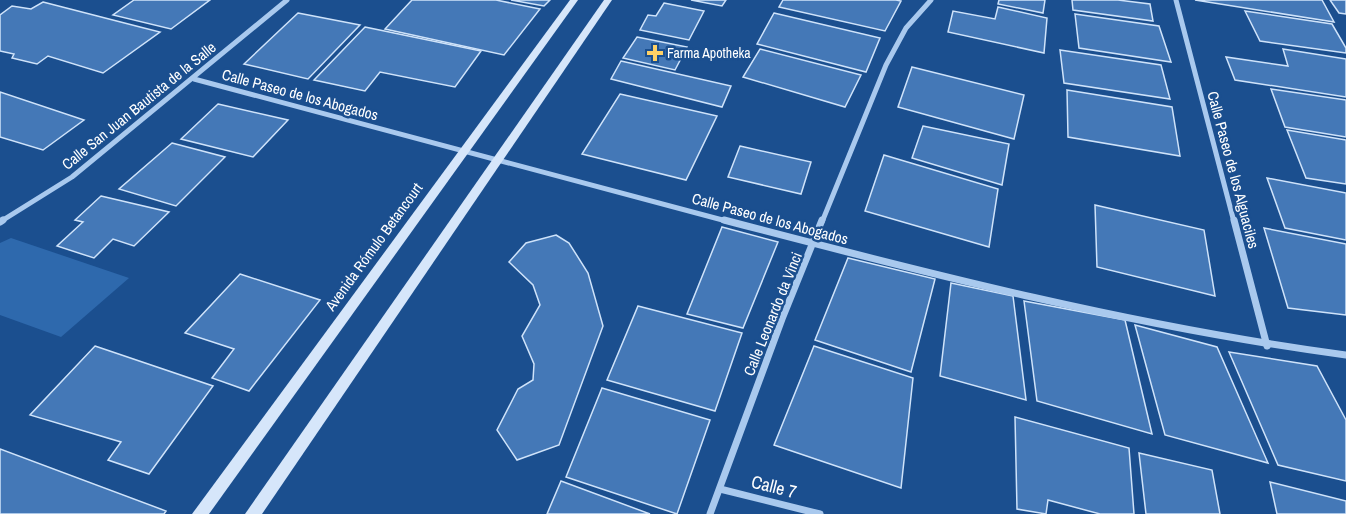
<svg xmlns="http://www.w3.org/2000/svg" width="1346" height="514" font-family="'Archivo Narrow',sans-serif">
  <rect width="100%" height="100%" fill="#1b4f8f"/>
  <path fill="#2e69ad" d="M11,238L129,278L61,337L0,315V243Z"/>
  <g fill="#4478b7" stroke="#cfe3fa" stroke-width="1.5">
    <path d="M134,0H210L171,29L113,15Z"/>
    <path d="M412,0H496L540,9L504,55L385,29Z"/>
    <path d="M511,0H550L544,6Z"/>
    <path d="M691,0H726L722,6Z"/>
    <path d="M783,0H896L901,1L885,31L779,7Z"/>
    <path d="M999,0H1045L1043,13L998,4Z"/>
    <path d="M1072,0H1118L1150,4L1153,21L1073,10Z"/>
    <path d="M1195,0H1322L1334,22Z"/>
    <path d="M1330,0H1346V14L1339,13Z"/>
    <path d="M43,2L140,27L160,32L103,73L48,56L37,64L12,58L14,54L0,51V15L12,6L31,9Z"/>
    <path d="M664,3L704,11L689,40L640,30L648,15L656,16Z"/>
    <path d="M998,7L1047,18L1044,53L948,32L953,11L995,19Z"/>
    <path d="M1245,11L1332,24L1346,48V53L1260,41Z"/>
    <path d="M298,13L360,25L308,79L244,64Z"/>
    <path d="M774,13L880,38L866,72L757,44Z"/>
    <path d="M1075,14L1159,26L1171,62L1079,48Z"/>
    <path d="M365,27L481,51L455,87L380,72L365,91L314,80Z"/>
    <path d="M637,37L687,47L675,70L623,58Z"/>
    <path d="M760,49L861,75L845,107L743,77Z"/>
    <path d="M1283,49L1346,59V97L1235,80L1226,57L1288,66Z"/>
    <path d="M1060,50L1161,65L1170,99L1064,83Z"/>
    <path d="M621,61L731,86L722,107L611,79Z"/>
    <path d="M912,67L1024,95L1014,139L898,107Z"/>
    <path d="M1271,89L1346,100V137L1285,127Z"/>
    <path d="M1067,90L1172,107L1180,156L1068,137Z"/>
    <path d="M0,92L84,120L43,150L0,137Z"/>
    <path d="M620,94L717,116L686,180L582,154Z"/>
    <path d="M218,104L288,120L253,157L181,139Z"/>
    <path d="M923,126L1009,144L1002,185L912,158Z"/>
    <path d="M1287,130L1346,140V184L1306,178Z"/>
    <path d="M172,143L225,157L176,206L119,189Z"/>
    <path d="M740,146L811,162L801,194L728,177Z"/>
    <path d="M884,155L998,189L989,247L865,211Z"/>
    <path d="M1267,178L1346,193V240L1285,228Z"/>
    <path d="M101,196L169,212L134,246L113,239L94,258L57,246L83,222L75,220Z"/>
    <path d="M1095,205L1204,230L1215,296L1097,267Z"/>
    <path d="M722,227L778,242L743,328L687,314Z"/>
    <path d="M1264,228L1346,244V315L1288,308Z"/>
    <path d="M556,235L569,243L588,273L603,326L559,445L517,460L497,430L518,389L533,380L534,364L522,336L540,305L533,285L509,262L526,243Z"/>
    <path d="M848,258L935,279L911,372L815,340Z"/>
    <path d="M240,274L320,300L249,391L212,378L234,349L185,333Z"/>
    <path d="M951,283L1013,296L1026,400L940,376Z"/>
    <path d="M1024,301L1125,320L1152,434L1037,401Z"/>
    <path d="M638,306L742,333L715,411L607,380Z"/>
    <path d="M1135,325L1217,347L1268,463L1165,435Z"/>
    <path d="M95,346L213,386L149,474L108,460L121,442L30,415Z"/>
    <path d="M814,346L913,378L901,488L774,445Z"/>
    <path d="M1229,352L1317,366L1346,420V481L1278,465Z"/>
    <path d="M602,388L710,420L677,514L566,477Z"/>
    <path d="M1015,417L1129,448L1134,514H1100L1048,500L1046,514L1017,509Z"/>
    <path d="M0,449L166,511L164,514H0Z"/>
    <path d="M1139,453L1212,470L1220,514H1146Z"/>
    <path d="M561,481L650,514H547Z"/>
    <path d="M1270,482L1346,501V514H1277Z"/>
  </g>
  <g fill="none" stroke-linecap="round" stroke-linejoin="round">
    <g stroke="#a9c9ee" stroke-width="5">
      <path d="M1176,0L1234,222"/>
      <path d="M194,79L730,222"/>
      <path d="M0,222L72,177L287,0"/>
      <path d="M822,222L886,65L906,28L931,0"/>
    </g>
    <g stroke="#a9c9ee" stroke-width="7">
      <path d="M724,220C929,274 1136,327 1346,355"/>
      <path d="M1234,220L1267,346"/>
      <path d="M0,222L3,220"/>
      <path d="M720,489L820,514"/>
      <path d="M710,514L782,319L822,220"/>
    </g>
    <g fill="#d6e6fa" fill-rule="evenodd">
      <path d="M570,0H578L209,514H192Z"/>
      <path d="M604,0H612L262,514H245Z"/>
    </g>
  </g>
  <path fill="#ffd166" stroke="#1b4f8f" stroke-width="2" d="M652 44h6v6h6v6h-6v6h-6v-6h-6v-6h6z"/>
  <g text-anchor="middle" stroke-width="5" stroke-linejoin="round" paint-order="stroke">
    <g font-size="14" fill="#fff" stroke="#1b4f8f" text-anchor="start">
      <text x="667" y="58">Farma Apotheka</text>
    </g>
    <g font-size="15" fill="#fff" stroke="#1b4f8f">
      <text transform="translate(300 95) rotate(15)" y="5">Calle Paseo de los Abogados</text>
      <text transform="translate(139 106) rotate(-39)" y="5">Calle San Juan Bautista de la Salle</text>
      <text transform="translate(1233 170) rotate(75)" y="5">Calle Paseo de los Alguaciles</text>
      <text transform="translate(770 219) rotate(15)" y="5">Calle Paseo de los Abogados</text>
      <text transform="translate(374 247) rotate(-54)" y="5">Avenida Rómulo Betancourt</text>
      <text transform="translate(773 314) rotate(-68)" y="5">Calle Leonardo da Vinci</text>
    </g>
    <g font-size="18" fill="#fff" stroke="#1b4f8f">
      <text transform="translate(774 487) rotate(14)" y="6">Calle 7</text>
    </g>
  </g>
</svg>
